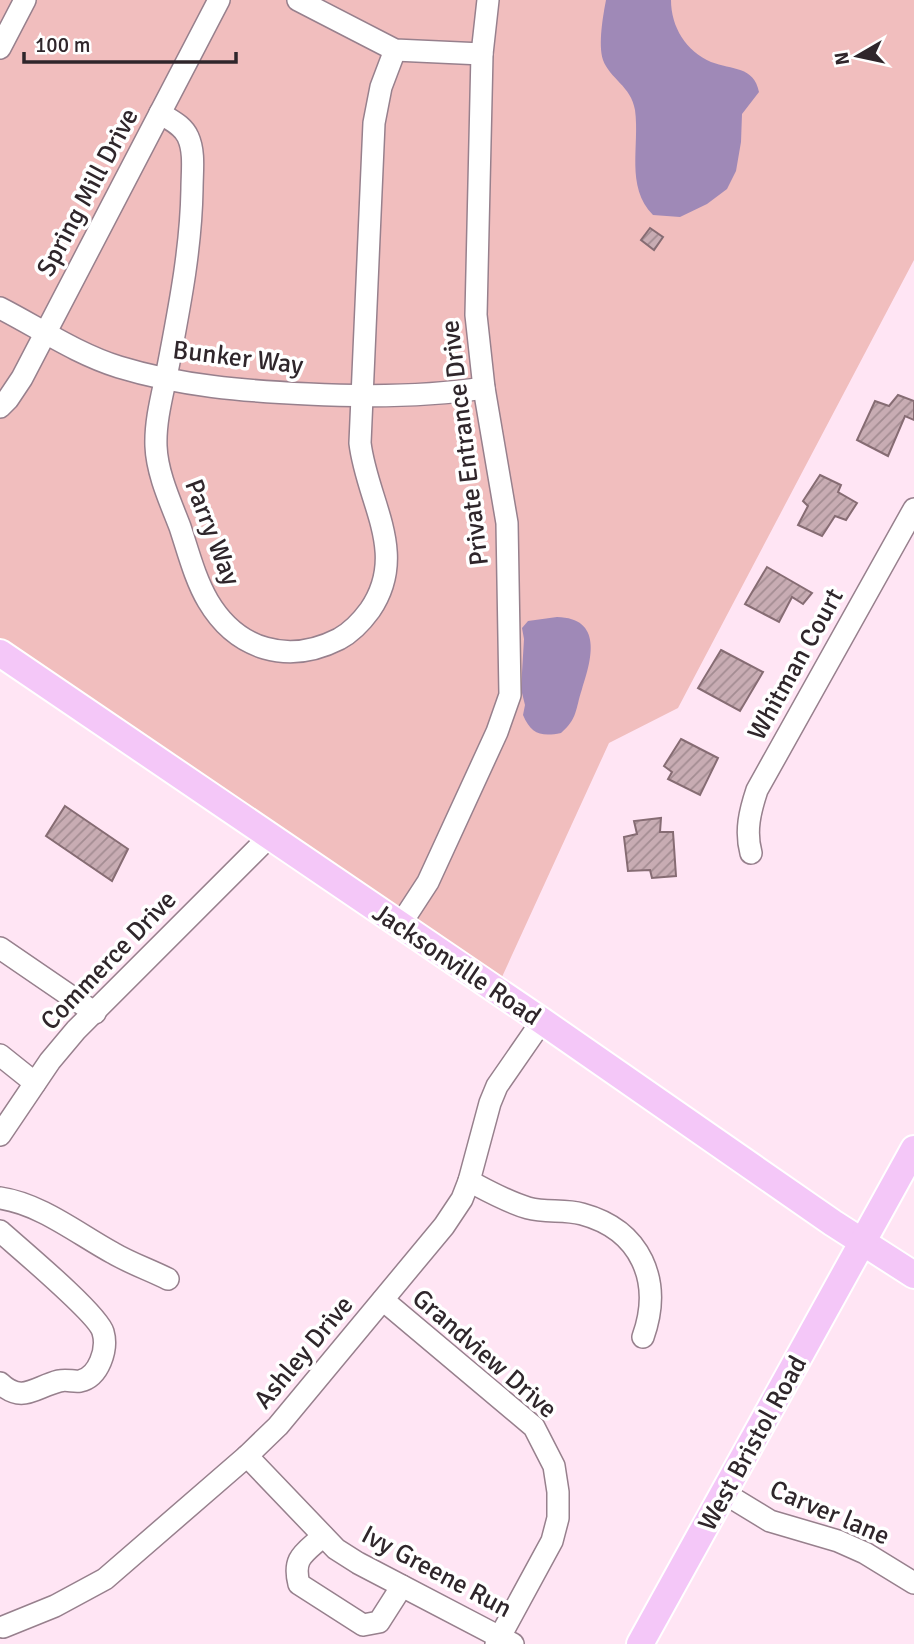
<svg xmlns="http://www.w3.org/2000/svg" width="914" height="1644" font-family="Signika,sans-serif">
  <defs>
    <pattern id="building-hatch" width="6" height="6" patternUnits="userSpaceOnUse" patternTransform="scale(1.75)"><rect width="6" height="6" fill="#c8acb3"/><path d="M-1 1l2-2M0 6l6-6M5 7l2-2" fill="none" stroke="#a38c92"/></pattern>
  </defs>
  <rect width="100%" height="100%" fill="#ffe5f4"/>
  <path fill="#f1bebe" d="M0,0H914V260L678,708L609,743L496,990L0,651Z"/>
  <g fill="#9f89b7">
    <path d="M606,0H671C671,27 686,51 711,62C732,70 754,66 759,92L742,114L741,142L736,171L727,189L707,204L680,217L653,215C625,186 640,146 635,110C631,86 610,79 603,60C598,44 603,16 606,0Z"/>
    <path d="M557,617C603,618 592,659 582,689C575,710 578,718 561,733C541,737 531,734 523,715L525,705L521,689L524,639L522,628L528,621Z"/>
  </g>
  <g fill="url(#building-hatch)" stroke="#866c73" stroke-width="2">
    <path d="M650,228L663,237L654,250L641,240Z"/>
    <path d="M898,395L914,401V420L905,416L888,456L857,440L875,401L889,406Z"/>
    <path d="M820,475L841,485L838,492L857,503L846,520L835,516L822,536L798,525L808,506L803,501Z"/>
    <path d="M767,567L812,593L803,604L792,597L779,622L745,604Z"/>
    <path d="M721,650L763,672L740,711L698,688Z"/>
    <path d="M681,739L718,758L700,795L668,779L672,772L664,766Z"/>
    <path d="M65,806L128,849L112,881L46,836Z"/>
    <path d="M661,818L660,832H673L676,876L652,878L650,870L628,871L624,837L637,834L634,821Z"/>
  </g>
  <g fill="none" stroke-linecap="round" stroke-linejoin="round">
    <g stroke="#97808d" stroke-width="24">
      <g id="minor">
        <path d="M298,0L395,50L482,54"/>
        <path d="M0,48L25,0"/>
        <path d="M160,113C170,120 183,125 188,137C195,152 192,172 192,189C191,248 180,304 169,362C164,389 155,418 156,446C157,473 170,501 180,527C188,551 195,579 208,601C237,650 288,665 339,639C352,632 362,621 370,610C409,553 367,502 360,443L374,123L381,87L395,50"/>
        <path d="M0,308C39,328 77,354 119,367C181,386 244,391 308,394C368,397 425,397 484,388"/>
        <path d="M0,407L8,399L22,378L219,0"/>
        <path d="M751,853C745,831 750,811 757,790L914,509"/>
        <path d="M400,925L428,882L497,732L510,695L507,523L484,388L476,315L482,54L488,0"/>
        <path d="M0,948L95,1013"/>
        <path d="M0,1055L35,1083"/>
        <path d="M0,1135L50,1061L76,1030L270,836"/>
        <path d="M469,1181C488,1191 507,1202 528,1208C546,1213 564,1209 582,1214C641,1230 663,1281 643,1337"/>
        <path d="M0,1198C41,1204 78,1234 113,1253C130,1263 150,1270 168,1279"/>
        <path d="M0,1231C19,1248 98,1314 103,1332C108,1349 99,1377 80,1381C73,1382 67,1379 59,1381C35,1387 22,1404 0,1383"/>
        <path d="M383,1300L534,1427L554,1466L558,1492V1518L552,1541L496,1644"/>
        <path d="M247,1456L336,1549L358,1563L513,1644"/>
        <path d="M724,1493L770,1521L838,1541L865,1553L914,1583"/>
        <path d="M323,1536C305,1553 292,1557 299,1584L363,1625L379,1622L402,1586"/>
        <path d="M3,1627L55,1606L105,1579L247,1456L278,1426L444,1226L462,1199L469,1181L490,1103L497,1086L542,1021"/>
      </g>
    </g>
    <g stroke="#fff" stroke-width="30">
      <g id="major">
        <path d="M0,653L542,1021L833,1223L914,1275"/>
        <path d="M640,1644L914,1149"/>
      </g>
    </g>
    <use href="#minor" stroke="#fff" stroke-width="21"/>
    <use href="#major" stroke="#f4c7f8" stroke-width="26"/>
  </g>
  <g text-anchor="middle" stroke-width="7" stroke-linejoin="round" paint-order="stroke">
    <g font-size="26" fill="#2f262b" stroke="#fff">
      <text transform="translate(87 192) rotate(-62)" y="9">Spring Mill Drive</text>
      <text transform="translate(238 357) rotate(7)" y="9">Bunker Way</text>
      <text transform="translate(464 443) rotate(-97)" y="9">Private Entrance Drive</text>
      <text transform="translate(213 532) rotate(69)" y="9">Parry Way</text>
      <text transform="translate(795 664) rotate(-61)" y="9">Whitman Court</text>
      <text transform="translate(108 960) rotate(-46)" y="9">Commerce Drive</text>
      <text transform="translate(457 964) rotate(34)" y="9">Jacksonville Road</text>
      <text transform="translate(303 1352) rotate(-50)" y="9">Ashley Drive</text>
      <text transform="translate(485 1353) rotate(41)" y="9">Grandview Drive</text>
      <text transform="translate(752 1443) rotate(-61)" y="9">West Bristol Road</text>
      <text transform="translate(830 1512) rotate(23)" y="9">Carver lane</text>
      <text transform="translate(437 1571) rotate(28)" y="9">Ivy Greene Run</text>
    </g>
  </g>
  <g transform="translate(858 56) rotate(261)" stroke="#ffffff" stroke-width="5" paint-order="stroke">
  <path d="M0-5L12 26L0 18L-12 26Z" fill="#2f262b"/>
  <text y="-10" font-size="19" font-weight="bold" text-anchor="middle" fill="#2f262b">N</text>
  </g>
  <path d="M24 52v10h212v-10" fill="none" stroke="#2f262b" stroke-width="3.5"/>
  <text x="35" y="52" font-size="21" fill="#2f262b" stroke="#ffffff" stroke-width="5" paint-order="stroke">100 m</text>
</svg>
